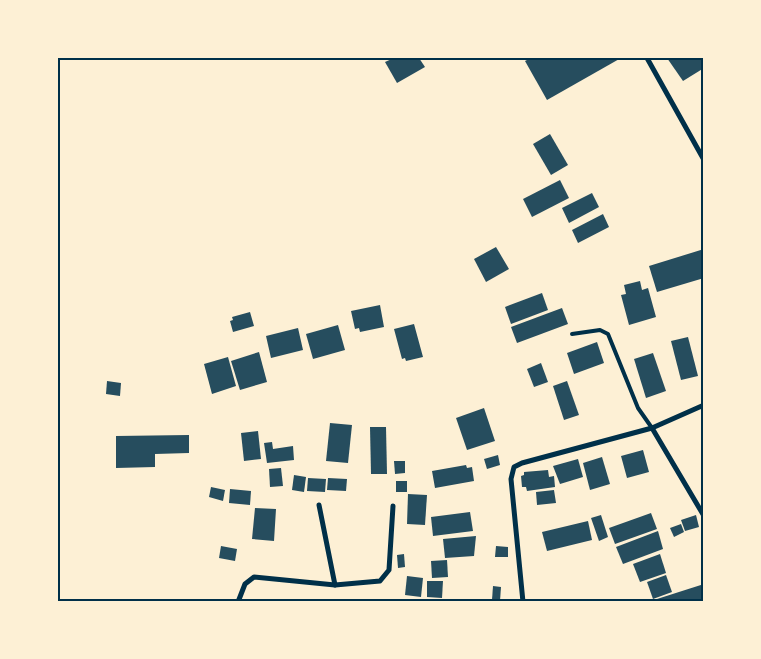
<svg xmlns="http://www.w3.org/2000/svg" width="761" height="659" font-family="'Times New Roman',serif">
  <rect width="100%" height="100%" fill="#fdf0d5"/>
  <g fill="#264d5e">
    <path d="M394,58H419L425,67L397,83L385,62Z"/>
    <path d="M531,58H621L547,100L525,61Z"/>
    <path d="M667,58H704V68L683,81Z"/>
    <path d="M550,134L568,165L551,175L533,144Z"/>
    <path d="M560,180L569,198L532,217L523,199Z"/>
    <path d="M592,193L599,207L569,223L562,208Z"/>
    <path d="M603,214L609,227L578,243L572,230Z"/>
    <path d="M496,247L509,269L486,282L474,259Z"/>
    <path d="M704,249V278L657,292L649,266Z"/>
    <path d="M640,281L642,290L648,288L656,317L629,325L621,295L626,294L624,285Z"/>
    <path d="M542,293L548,310L511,324L505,307Z"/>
    <path d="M380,305L384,327L360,332L359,328L355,329L351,311Z"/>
    <path d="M562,308L568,324L517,343L511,327Z"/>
    <path d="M250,312L254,326L233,332L230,321L233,320L232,317Z"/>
    <path d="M414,324L423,357L406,361L405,358L402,359L394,329Z"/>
    <path d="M338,325L345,350L313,359L306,334Z"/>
    <path d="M298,328L303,350L271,358L266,336Z"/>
    <path d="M688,337L698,376L681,380L671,341Z"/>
    <path d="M597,342L604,363L574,374L567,353Z"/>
    <path d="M259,352L267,382L240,390L231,361Z"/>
    <path d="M653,353L666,391L646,398L634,359Z"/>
    <path d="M228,357L236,386L212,394L204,364Z"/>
    <path d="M541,363L548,382L534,387L527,369Z"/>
    <path d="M107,381L121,383L120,396L106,394Z"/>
    <path d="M567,381L579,415L564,420L553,386Z"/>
    <path d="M484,408L495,441L467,450L456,418Z"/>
    <path d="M330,423L352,425L348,463L326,461Z"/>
    <path d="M370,427H386L387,474H371Z"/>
    <path d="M258,431L261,459L244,461L241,433Z"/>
    <path d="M189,435V453L155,454V467L116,468V436Z"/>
    <path d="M272,442L273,449L293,446L294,460L267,463L264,443Z"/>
    <path d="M643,450L649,472L627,478L621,456Z"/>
    <path d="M498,455L500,465L487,469L484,459Z"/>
    <path d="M602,457L610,484L590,490L583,463Z"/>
    <path d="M578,459L583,477L560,484L553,466Z"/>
    <path d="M394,461H405V473L395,474Z"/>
    <path d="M466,465L467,468L472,467L474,481L435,488L432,471Z"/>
    <path d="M281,468L283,486L270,487L269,469Z"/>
    <path d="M548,470L549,477L554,476L555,487L527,491L526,487H522L521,476L524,475V472Z"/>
    <path d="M294,475L306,477L304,492L292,490Z"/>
    <path d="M308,478L326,479L325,492L307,491Z"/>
    <path d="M328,478L347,479L346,491L327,490Z"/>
    <rect x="396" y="481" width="11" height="11"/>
    <path d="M211,487L225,490L223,501L209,497Z"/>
    <path d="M230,489L251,491L250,505L229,503Z"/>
    <path d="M554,490L556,503L537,505L536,492Z"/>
    <path d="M408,494L427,495L425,525L407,524Z"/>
    <path d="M255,508L276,509L274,541L252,539Z"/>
    <path d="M470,512L473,531L433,536L431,517Z"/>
    <path d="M651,513L657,529L615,544L609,528Z"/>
    <path d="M601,515L608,537L599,541L591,518Z"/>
    <path d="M696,515L699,527L685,531L681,520Z"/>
    <path d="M588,521L592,540L547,551L542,532Z"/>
    <path d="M681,524L684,532L674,537L670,528Z"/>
    <path d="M658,531L663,549L623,564L616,547Z"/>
    <path d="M476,536L474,556L445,558L443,539Z"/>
    <path d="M221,546L237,549L235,561L219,558Z"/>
    <path d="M496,546L508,547V557H495Z"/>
    <path d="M404,554L405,567L398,568L397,555Z"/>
    <path d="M660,554L666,573L640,582L633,564Z"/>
    <path d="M447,560L448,577L432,578L431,561Z"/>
    <path d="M666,575L672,592L653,599L647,582Z"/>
    <path d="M407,576L423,578L421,597L405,595Z"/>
    <path d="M427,581H443L442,598L427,597Z"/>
    <path d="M704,584V602H658L657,599Z"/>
    <path d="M493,586L501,587L500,601L492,600Z"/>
  </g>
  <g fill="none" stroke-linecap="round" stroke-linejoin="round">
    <path stroke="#003049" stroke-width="4" d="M572,334L600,330L608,334L638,408L652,428"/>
    <g stroke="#003049" stroke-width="5">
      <path d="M647,58L704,160"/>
      <path d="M652,428L704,516"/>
      <path d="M319,505L335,585"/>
      <path d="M238,602L245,584L254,577L335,585L380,581L389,570L393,506"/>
      <path d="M523,602L511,479L514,467L522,463L652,428L704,405"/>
    </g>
  </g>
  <rect width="761" height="659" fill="none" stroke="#fdf0d5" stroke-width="118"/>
  <rect x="59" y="59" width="643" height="541" fill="none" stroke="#003049" stroke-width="2"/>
</svg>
